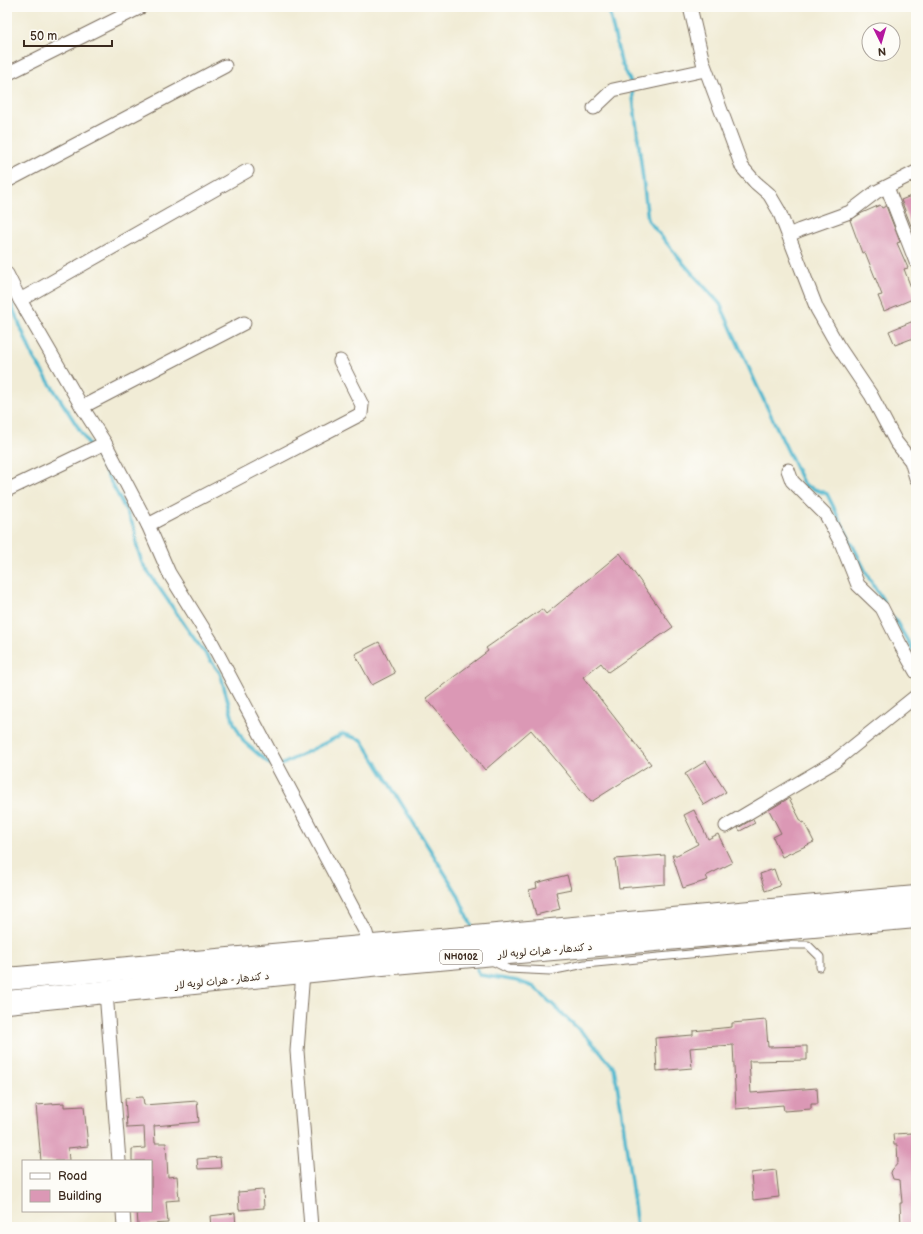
<svg xmlns="http://www.w3.org/2000/svg" width="923" height="1234" font-family="'Balsamiq Sans','Playpen Sans Arabic',sans-serif">
  <rect width="100%" height="100%" fill="#fdfcf7"/>
  <filter id="ink" filterUnits="userSpaceOnUse"><feTurbulence type="fractalNoise" baseFrequency=".025" numOctaves="2"/><feDisplacementMap in="SourceGraphic" scale="8" xChannelSelector="R" yChannelSelector="G"/><feConvolveMatrix kernelMatrix="1 2 1 2 8 2 1 2 1" color-interpolation-filters="sRGB"/></filter>
  <filter id="wash" filterUnits="userSpaceOnUse"><feTurbulence type="fractalNoise" baseFrequency=".012" numOctaves="4" result="noise"/><feDisplacementMap in="SourceGraphic" scale="16" xChannelSelector="R" yChannelSelector="G"/><feGaussianBlur stdDeviation="0.9" result="paint"/><feColorMatrix in="noise" values="0 0 0 0 0 0 0 0 0 0 0 0 0 0 0 0 0 1.4 0 .05"/><feComposite in="paint" operator="in"/></filter>
  <g filter="url(#wash)">
    <rect width="100%" height="100%" fill="#f1ecd6"/>
    <g fill="none" stroke-linecap="round" stroke-linejoin="round">
      <g stroke="#50b7ce" stroke-width="3.5">
        <path d="M608,7L621,62L631,83"/>
        <path d="M632,89L648,220L683,263L720,304L758,388L804,485L827,494L869,578L884,602"/>
        <path d="M7,294L33,357L90,446"/>
        <path d="M94,451L118,495L134,527L137,547L142,563L193,637L220,673L234,723L244,742L271,765"/>
        <path d="M894,618L916,655"/>
        <path d="M281,765L343,734L362,740L457,893L473,929"/>
        <path d="M477,969L480,975L518,981L534,987L587,1037L614,1068L621,1107L637,1227"/>
      </g>
    </g>
    <g id="blocks">
      <g fill="#db98b5">
        <path d="M916,194V235L915,236L901,200Z"/>
        <path d="M880,205L882,208L886,206L900,242L897,243L908,268L904,269L915,298L884,311L878,296L882,295L865,252L862,253L850,220L862,213Z"/>
        <path d="M916,320V337L895,345L889,331Z"/>
        <path d="M620,553L673,627L608,672L601,663L583,677L651,764L591,802L531,730L485,770L426,698L488,651L486,648L542,609L546,614Z"/>
        <path d="M379,642L395,673L372,685L355,654Z"/>
        <path d="M706,761L726,792L704,805L685,774Z"/>
        <path d="M789,798L802,823L804,822L814,842L782,857L773,837L781,833L769,810Z"/>
        <path d="M694,810L708,839L718,834L732,863L706,876L708,880L683,888L672,855H677L698,844L684,815Z"/>
        <path d="M753,819L755,823L740,831L738,828Z"/>
        <path d="M665,855V884L619,888L615,859Z"/>
        <path d="M774,869L780,886L765,891L760,874Z"/>
        <path d="M567,875L571,889L556,892L560,909L536,915L529,890L537,888L536,883Z"/>
        <path d="M766,1020L768,1047L807,1046V1060L749,1061L751,1093L817,1088L818,1104H811V1109L784,1111L783,1105L736,1109L733,1045L690,1048L692,1068L657,1071L655,1038L693,1035V1031L732,1027V1023Z"/>
        <path d="M143,1097L144,1105L197,1101L199,1122L154,1126L155,1143H166L168,1177L177,1176L179,1200L166,1201L168,1223L138,1225L137,1211H151V1161H132V1149L145,1148L144,1127L127,1128L125,1098Z"/>
        <path d="M64,1103V1107L84,1106L88,1146L68,1148L69,1161H41L36,1105Z"/>
        <path d="M913,1133L914,1142H916V1227H901L900,1203H902L900,1180L893,1179L891,1173L892,1170L898,1163L897,1145H894L893,1134Z"/>
        <path d="M220,1157L221,1168L198,1169L197,1159Z"/>
        <path d="M776,1170L779,1197L753,1200L751,1173Z"/>
        <path d="M263,1190L264,1208L239,1210L238,1192Z"/>
        <path d="M235,1213L236,1227H211L210,1216Z"/>
      </g>
    </g>
  </g>
  <g filter="url(#ink)">
    <use href="#blocks" fill-opacity="0" stroke="#7b6e5e" stroke-width="1"/>
    <g fill="none" stroke-linecap="round" stroke-linejoin="round">
      <g stroke="#7b6e5e" stroke-width="9">
        <path id="lane" d="M492,961L508,969L550,971L585,964L785,945H808L820,957V967"/>
      </g>
      <g stroke="#7b6e5e" stroke-width="15">
        <g id="street">
          <path d="M690,7L703,62L742,167L755,182L769,194L779,211L817,309L838,346L871,395L896,442L911,461L916,478"/>
          <path d="M7,74L141,7"/>
          <path d="M594,108L613,90L705,70"/>
          <path d="M7,181L225,66"/>
          <path d="M887,187L916,262"/>
          <path d="M789,235L800,230L850,212L876,192L916,172"/>
          <path d="M7,274L20,300L82,407L105,443L148,525L169,573L211,641L366,933L370,947"/>
          <path d="M20,300L247,171"/>
          <path d="M82,407L244,323"/>
          <path d="M788,470L792,481L826,515L842,545L858,585L882,608L900,644L916,672"/>
          <path d="M7,490L105,443"/>
          <path d="M148,525L361,414L362,405L340,361"/>
          <path d="M726,826L834,762L916,696"/>
          <path d="M303,972L297,1051L311,1227"/>
          <path d="M106,992L119,1161"/>
          <path d="M123,1211L124,1227"/>
        </g>
      </g>
      <g stroke="#7b6e5e" stroke-width="24">
        <g id="highway">
          <path d="M7,979L916,897"/>
          <path d="M7,1002L371,965L916,917"/>
        </g>
      </g>
      <use href="#lane" stroke="#fff" stroke-width="7"/>
      <use href="#street" stroke="#fff" stroke-width="13"/>
      <use href="#highway" stroke="#fff" stroke-width="22"/>
    </g>
  </g>
  <g text-anchor="middle" stroke-width="3" stroke-linejoin="round" paint-order="stroke">
    <rect fill="#fdfcf7" stroke="#75695f" stroke-width="1" x="440" y="950" width="42" height="14" rx="3"/>
    <g font-size="9" font-weight="bold" fill="#3b2a1e">
      <text x="461" y="960">NH0102</text>
    </g>
    <g font-size="10" fill="#3b2a1e" stroke="#fdfcf7">
      <text transform="translate(545 950) rotate(-5)" y="4">د کندهار - هرات لويه لار</text>
      <text transform="translate(222 980) rotate(-6)" y="4">د کندهار - هرات لويه لار</text>
    </g>
  </g>
  <rect width="923" height="1234" fill="none" stroke="#fdfcf7" stroke-width="24"/>
  <rect x="22" y="1160" width="130" height="52" fill="#fdfcf7" stroke="#afa8a0"/>
  <rect x="30" y="1173" width="20" height="6" fill="#ffffff" stroke="#afa8a0"/>
  <text x="58" y="1180" font-size="12" fill="#3b2a1e">Road</text>
  <rect x="30" y="1190" width="20" height="12" fill="#db98b5" stroke="#afa8a0"/>
  <text x="58" y="1200" font-size="12" fill="#3b2a1e">Building</text>
  <g transform="translate(881 42) rotate(175)"><circle r="19" fill="#fdfcf7" stroke="#afa8a0"/>
  <path d="M0-3L7 15L0 10L-7 15Z" fill="#b5179e"/>
  <text y="-6" font-size="11" font-weight="bold" text-anchor="middle" fill="#3b2a1e">N</text>
  </g>
  <path d="M24 40v6h88v-6" fill="none" stroke="#3b2a1e" stroke-width="2"/>
  <text x="30" y="40" font-size="12" fill="#3b2a1e" stroke="#fdfcf7" stroke-width="3" paint-order="stroke">50 m</text>
</svg>
